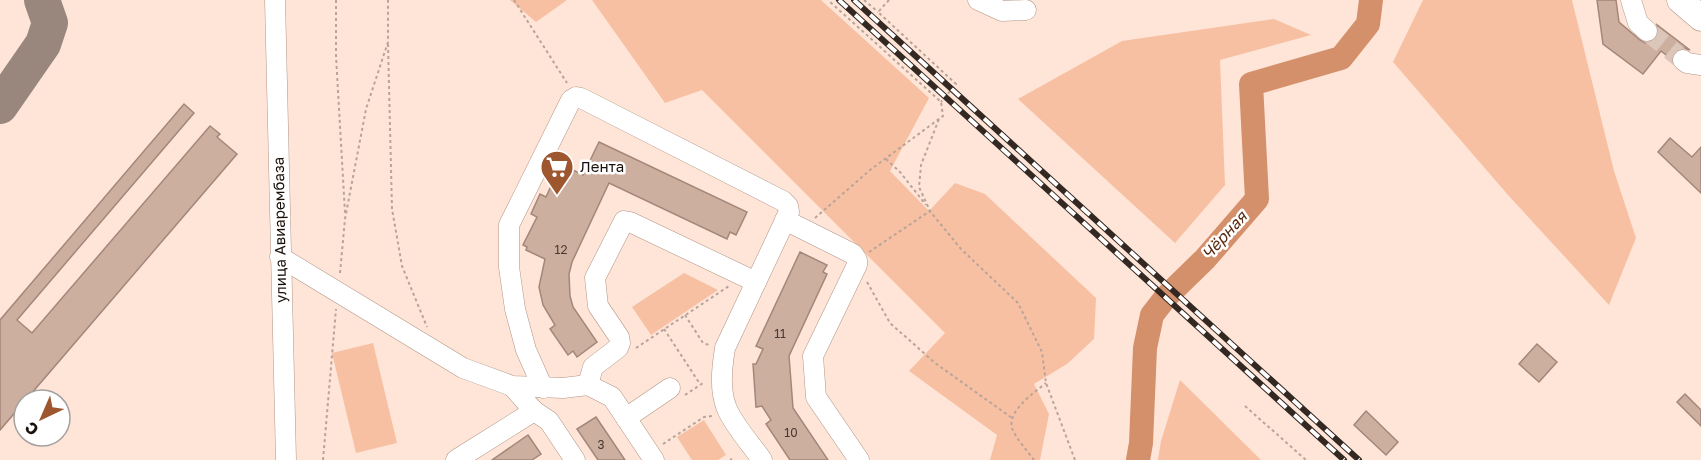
<svg xmlns="http://www.w3.org/2000/svg" width="1701" height="460" font-family="'Golos Text',sans-serif">
  <rect width="100%" height="100%" fill="#fee5d8"/>
  <g fill="#f8c0a2">
    <path d="M510,0H567L536,22Z"/>
    <path d="M592,0H821L929,98L890,171L929,211L955,183L985,194L1096,298L1094,339L1067,364L1034,384L1049,414L1040,460H990L997,435L909,371L945,333L702,90L665,103Z"/>
    <path d="M1423,0H1572L1614,171L1636,238L1609,305L1508,195L1393,62Z"/>
    <path d="M1274,19L1311,35L1220,60L1225,185L1175,243L1018,99L1122,41Z"/>
    <path d="M684,273L718,290L651,335L632,307Z"/>
    <path d="M373,343L397,443L356,453L332,353Z"/>
    <path d="M1180,380L1261,460H1158L1161,441Z"/>
    <path d="M704,420L726,455L718,460H692L677,437Z"/>
  </g>
  <g fill="none" stroke-linecap="round" stroke-linejoin="round">
    <path stroke="#d48f6b" stroke-width="24" d="M1138,460L1141,443L1145,348L1152,315L1166,297L1205,259L1257,199L1251,84L1341,58L1368,24L1371,0"/>
    <path stroke="#99877d" stroke-width="36" d="M0,106L43,44L50,23L42,0"/>
  </g>
  <g fill="#cdafa0" stroke="#a48778" stroke-width="1.5">
    <path d="M1597,0H1616L1619,22L1640,40L1645,43L1656,39L1659,33L1657,25L1690,50L1684,48L1678,49L1671,59L1661,51L1643,74L1603,44Z"/>
    <path d="M184,104L194,113L17,320L32,333L210,126L220,134L217,137L237,154L0,430V320Z"/>
    <path d="M1670,138L1692,157L1701,147V193L1658,152Z"/>
    <path d="M599,142L747,212L736,235L730,232L727,239L609,183L572,262L569,274L570,296L573,307L597,342L577,357L573,351L568,355L550,329L555,325L543,305L539,287L545,259L526,250L527,247L523,245L537,217L531,214L540,194L546,197L561,164L583,175Z"/>
    <path d="M800,252L827,265L823,272L827,274L789,356L793,408L828,460H790L766,424L771,420L762,406L756,407L753,364H756L763,349L756,346Z"/>
    <path d="M1537,344L1557,362L1539,382L1519,364Z"/>
    <path d="M1685,394L1701,410V426L1677,402Z"/>
    <path d="M1366,411L1398,442L1386,455L1354,425Z"/>
    <path d="M596,417L625,460H598L577,429Z"/>
    <path d="M528,435L541,454L532,460H492Z"/>
  </g>
  <g fill="none" stroke-linecap="round" stroke-linejoin="round">
    <path stroke="#dcc5b9" stroke-width="20" stroke-dasharray="20 10" stroke-linecap="butt" d="M1647,31L1683,60"/>
    <g stroke="#b29586" stroke-width="21">
      <g id="minor">
        <path d="M275,0L286,460"/>
        <path d="M978,0L1002,11L1026,10"/>
        <path d="M1631,0L1638,23L1647,31"/>
        <path d="M1683,60L1687,63L1701,65"/>
        <path d="M785,220L853,254L857,260V265L813,356L816,397L859,460"/>
        <path d="M280,257L463,368L512,386L563,388L588,385L612,397L654,460"/>
        <path d="M588,385L593,367L618,348L620,343L619,337L598,306L595,278L624,221L630,222L756,282"/>
        <path d="M512,386L534,411L549,421L575,460"/>
        <path d="M543,388L526,350L515,309L509,267V225L571,100L576,97L581,98L783,201L788,206L789,212L725,348C722,367 719,390 727,409C735,427 751,444 762,460"/>
        <path d="M626,418L670,388"/>
        <path d="M456,460L534,411"/>
      </g>
    </g>
    <g stroke="#b29586" stroke-width="27">
      <path id="major" d="M1680,0L1701,18"/>
    </g>
    <g stroke="#b9a49a" stroke-width="2" stroke-dasharray="3 3" stroke-linecap="butt">
      <path d="M336,0V56L345,213"/>
      <path d="M514,0L567,83"/>
      <path d="M864,0L878,12"/>
      <path d="M889,0L878,12L956,84L941,102"/>
      <path d="M388,44L392,209L402,266L427,327"/>
      <path d="M886,159L900,172L926,205"/>
      <path d="M929,210L961,249L1018,303L1042,352L1046,383L1075,460"/>
      <path d="M815,218L870,170L943,116L941,102L828,0"/>
      <path d="M869,252L930,211L919,187L921,165L939,119"/>
      <path d="M340,273L345,219L366,109L388,42V0"/>
      <path d="M867,282L890,323L935,363L1012,418"/>
      <path d="M685,315L703,343L709,345"/>
      <path d="M664,329L700,384"/>
      <path d="M636,348L729,286"/>
      <path d="M685,395L703,383"/>
      <path d="M1245,406L1306,460"/>
      <path d="M663,444L704,417L712,416"/>
      <path d="M323,460L336,309"/>
      <path d="M730,460L732,459"/>
      <path d="M1034,460C1027,450 1016,439 1012,428C1007,411 1035,392 1046,383"/>
    </g>
    <use href="#minor" stroke="#fff" stroke-width="20"/>
    <use href="#major" stroke="#fff" stroke-width="26"/>
    <g stroke="#342922" stroke-width="6">
      <g id="rail">
        <path d="M839,0L1344,460"/>
        <path d="M854,0L1359,460"/>
      </g>
    </g>
    <use href="#rail" stroke="#fff" stroke-width="4" stroke-dasharray="11" stroke-linecap="butt"/>
  </g>
  <defs>
    <g id="supermarket-pin" transform="scale(1.725)"><path d="M0 17L-7.5 6A9.5 9.5 0 1 1 7.5 6Z" fill="#9d562e" stroke="#fff"/><path d="M-6-5.5h2.5l.6 2H6L4.5 2H-2.5L-4.4-4H-6ZM-1.5 3.2a1.3 1.3 0 1 0 .1 0ZM3 3.2a1.3 1.3 0 1 0 .1 0Z" fill="#fff"/></g>
  </defs>
  <g fill-rule="evenodd">
    <use href="#supermarket-pin" x="557" y="167"/>
  </g>
  <g text-anchor="middle" stroke-width="5" stroke-linejoin="round" paint-order="stroke">
    <g font-size="12" fill="#483830">
      <text x="561" y="254">12</text>
      <text x="780" y="338">11</text>
      <text x="791" y="437">10</text>
      <text x="601" y="449">3</text>
    </g>
    <g font-size="15" fill="#1b110b" stroke="#fff" text-anchor="start">
      <text x="580" y="172">Лента</text>
    </g>
    <g font-size="15" fill="#1b110b" stroke="#fff">
      <text transform="translate(280 230) rotate(-91)" y="5">улица Авиарембаза</text>
    </g>
    <g font-size="16" font-style="italic" fill="#572a0f" stroke="#fff">
      <text transform="translate(1224 235) rotate(-48)" y="6">Чёрная</text>
    </g>
  </g>
  <g transform="translate(42 418) rotate(224)"><circle r="28" fill="#ffffff" stroke="#a4a09d" stroke-width="1.5"/>
  <path d="M0-4.5L10 22L0 15L-10 22Z" fill="#9d562e"/>
  <text y="-9" font-size="16" font-weight="bold" text-anchor="middle" fill="#1b110b">С</text>
  </g>
</svg>
